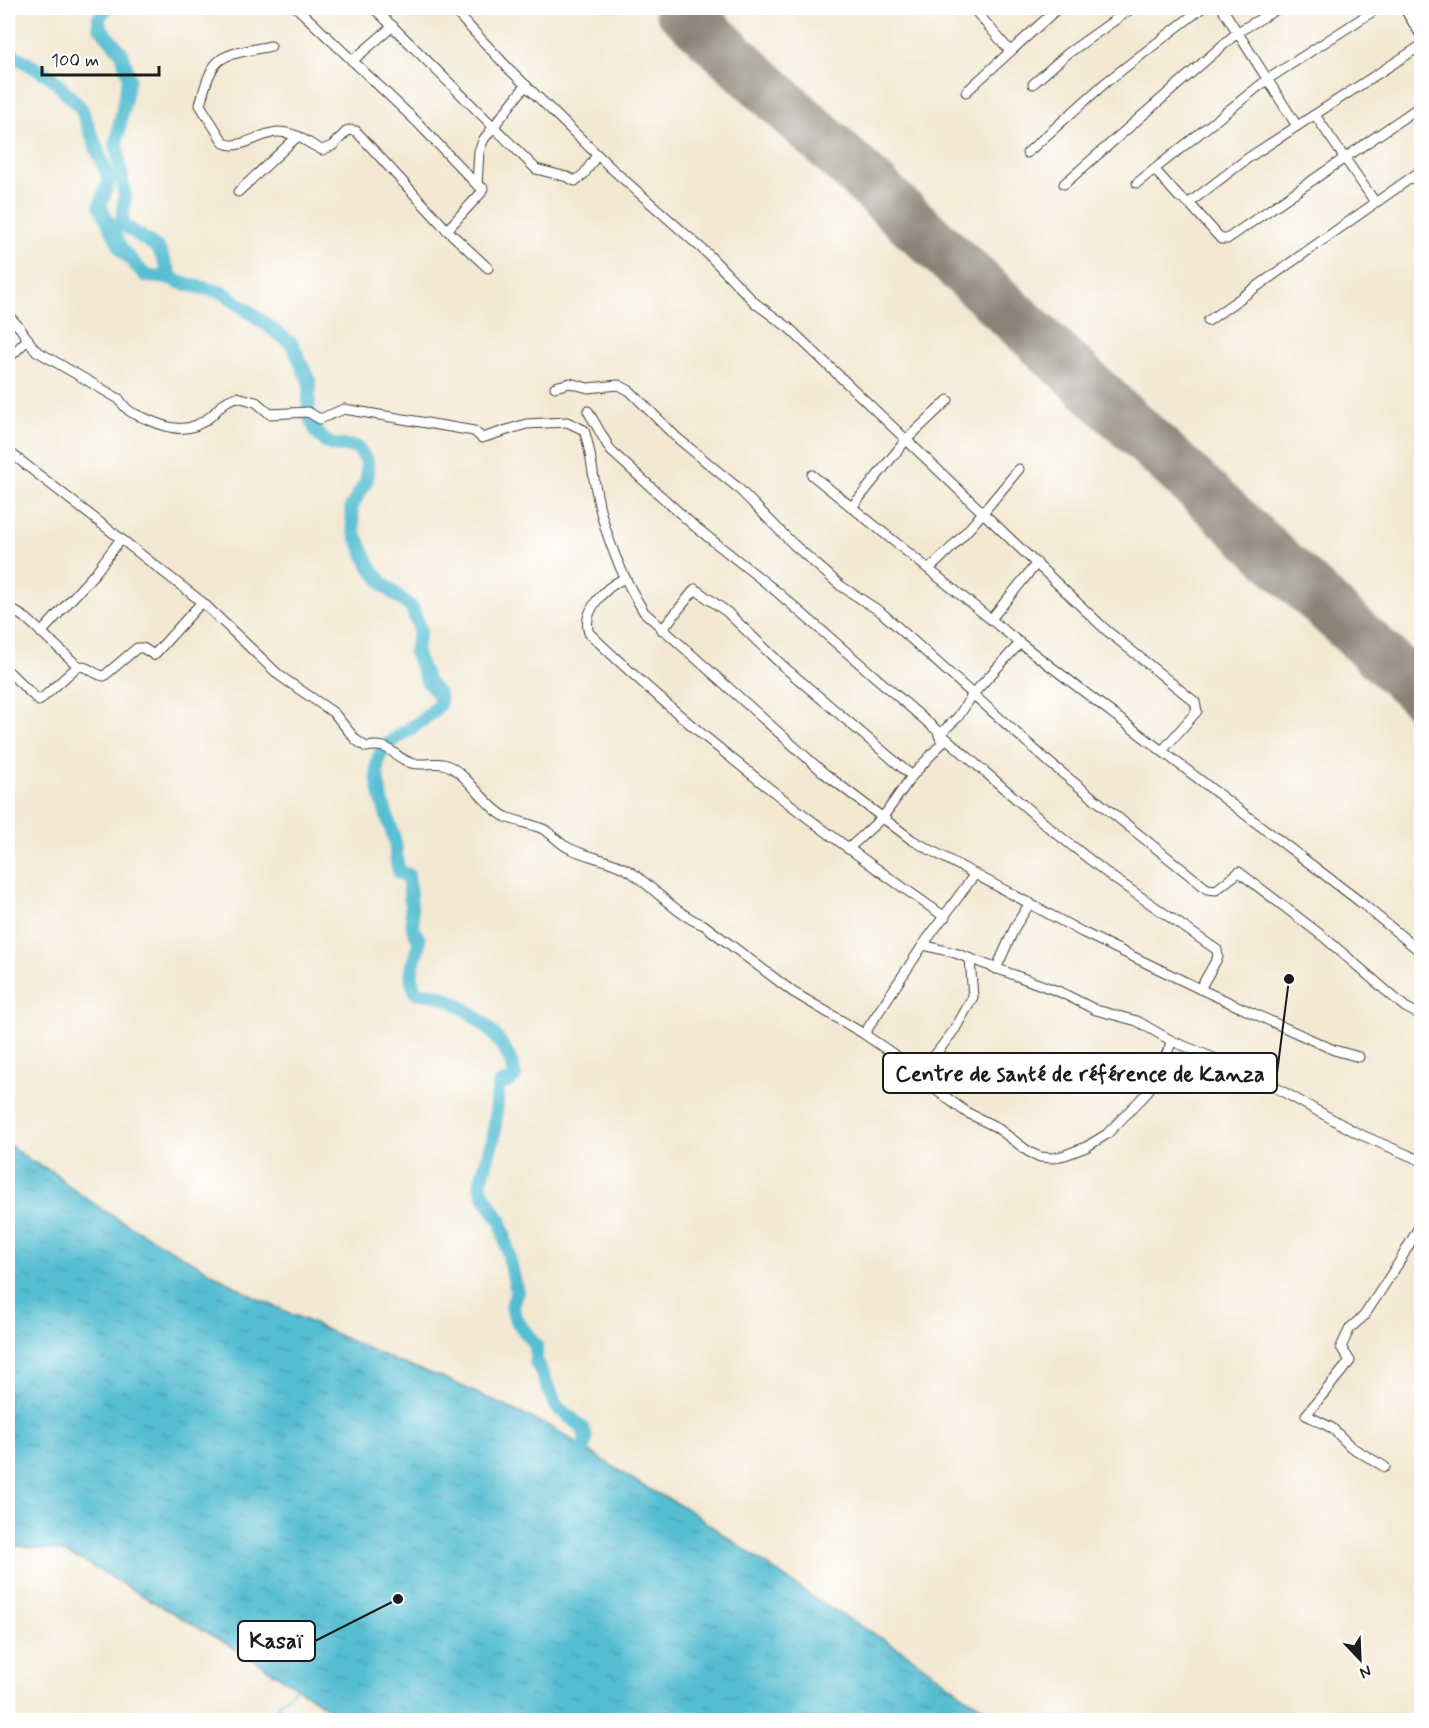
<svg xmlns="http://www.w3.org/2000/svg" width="1429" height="1728" font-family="Mynerve,sans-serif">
  <defs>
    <pattern id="water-ripples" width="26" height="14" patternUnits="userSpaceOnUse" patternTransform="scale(1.5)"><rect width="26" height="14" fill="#55bdd2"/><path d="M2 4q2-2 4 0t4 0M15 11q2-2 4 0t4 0" fill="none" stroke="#4699aa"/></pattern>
  </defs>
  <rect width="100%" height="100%" fill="#fff"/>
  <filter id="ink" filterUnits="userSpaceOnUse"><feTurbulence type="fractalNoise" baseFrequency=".0167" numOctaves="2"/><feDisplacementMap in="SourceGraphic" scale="12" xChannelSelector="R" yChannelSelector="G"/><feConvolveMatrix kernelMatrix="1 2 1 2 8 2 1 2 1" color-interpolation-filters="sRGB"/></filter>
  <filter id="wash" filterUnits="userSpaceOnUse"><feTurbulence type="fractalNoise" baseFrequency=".008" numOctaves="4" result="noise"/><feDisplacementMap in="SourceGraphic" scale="24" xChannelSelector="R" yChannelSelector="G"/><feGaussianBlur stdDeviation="1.35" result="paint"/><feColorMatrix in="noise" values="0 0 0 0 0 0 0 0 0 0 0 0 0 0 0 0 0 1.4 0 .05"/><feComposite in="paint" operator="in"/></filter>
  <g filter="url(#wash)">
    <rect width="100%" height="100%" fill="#f3e8d2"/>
    <path fill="url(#water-ripples)" stroke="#386c77" stroke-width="1.5" d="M8,1144L34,1163L54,1172L67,1185L111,1215L254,1297L398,1362L444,1378L553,1428L643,1486L684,1507L814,1598L909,1655L969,1699L1007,1720H344C263,1660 173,1615 87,1563L60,1551L8,1545Z"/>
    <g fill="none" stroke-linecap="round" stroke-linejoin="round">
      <path stroke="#55bdd2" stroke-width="2" d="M278,1720L279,1703L300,1685"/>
      <g stroke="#55bdd2" stroke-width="14">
        <path d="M106,8L99,18V26L122,53L129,77L116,144L125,197L122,219L125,226L158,248L172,278L178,282L224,293L292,344L310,383L308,412L316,432L325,441L333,445L357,447L367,461V480L351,507L354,531L370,567L385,586L412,608L420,630L415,652L427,681L439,695L440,702C430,720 402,731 387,745C363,766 389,816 395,842C397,853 395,862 400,873L408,875L413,928L419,940C417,959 405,974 416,992C424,995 433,993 440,996C473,1009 508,1040 515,1076L510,1081L500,1084L498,1089L494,1136L480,1184L485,1198L501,1222L517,1292L512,1306L516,1320L536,1346V1361L557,1407L582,1427L586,1438L580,1463"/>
        <path d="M8,52L51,77L81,108L109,180L100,206L122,250L146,276L172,278"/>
      </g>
      <path stroke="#888277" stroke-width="52" d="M680,8L1422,694"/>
    </g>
  </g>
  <g filter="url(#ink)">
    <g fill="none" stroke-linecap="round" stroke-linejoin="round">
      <g stroke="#3c3b37" stroke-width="11">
        <g id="minor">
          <path d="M297,8L417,122L477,185"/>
          <path d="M374,8L536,169L567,177L575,181L584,174L597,155"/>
          <path d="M452,8L509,69L612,169L709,255L755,303L789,328L833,370L1106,630L1195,702L1197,711L1162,751"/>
          <path d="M973,8L1009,50"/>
          <path d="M1222,8L1297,126"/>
          <path d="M1404,8L1422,37"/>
          <path d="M271,46C218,57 214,51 200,105L224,143C239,151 262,132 278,132C296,132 307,143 322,150L332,146L348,130L356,131L447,230L488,268"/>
          <path d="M352,61L393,26"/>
          <path d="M1033,84L1067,54L1132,8"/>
          <path d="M966,92L1058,8"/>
          <path d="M1315,115L1375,202"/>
          <path d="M1027,153L1105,83L1202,8"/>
          <path d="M1155,170L1179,197L1189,203L1248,158L1422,45"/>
          <path d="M1137,183L1268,79L1378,8"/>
          <path d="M1064,184L1238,32L1279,8"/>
          <path d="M238,192L298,136"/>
          <path d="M1189,203L1221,239H1227L1422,105"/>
          <path d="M447,230L481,193L483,188L477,185L479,151L484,139L526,85"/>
          <path d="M8,315L20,328L35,350L119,399C129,414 133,413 149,420C172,430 190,434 211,416C221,407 221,402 237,397L256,402L270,414L308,412L320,419L344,409L474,431L482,438L526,424L567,422L584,430C591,450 592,470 596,490C604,535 620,573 644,612L824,773L912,840L1082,932L1200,989L1334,1050L1359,1057"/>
          <path d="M1208,321L1422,170"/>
          <path d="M8,359L28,339"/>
          <path d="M555,387L570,383L588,388L619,385L630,391L676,437L737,487L793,544L841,586L881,612L1051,764L1207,889L1216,890L1239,872L1325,938L1405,1007L1422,1016"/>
          <path d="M588,411L611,451L693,525L776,591L1052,830L1112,877L1217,950L1218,957L1200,989"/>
          <path d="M8,451L202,602L280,676L334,713L356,740L366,747C392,742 391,756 411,763C422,766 433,762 443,764C465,769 484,806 506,817C518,822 533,824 545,830C553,835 559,843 567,847C587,858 611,859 631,872C654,888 678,916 704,925L793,992L864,1034L921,1073L936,1090L966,1112L996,1127L1029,1152L1040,1157L1053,1158L1065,1155L1086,1147L1107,1134L1145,1095L1156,1079L1172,1041"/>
          <path d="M812,475L1020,643L1359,901L1422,953"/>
          <path d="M852,507L906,440L948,400"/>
          <path d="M929,569C963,539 990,504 1019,469"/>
          <path d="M623,579C606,587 581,611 589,633C698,738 821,831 945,917"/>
          <path d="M8,607L27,619L78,666"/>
          <path d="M991,619L1037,563"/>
          <path d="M662,630L695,589L727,612L783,666L912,776"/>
          <path d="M41,633L96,572L120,540"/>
          <path d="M8,671L39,701L78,666C89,666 94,675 104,676L137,648H143L154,655L202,602"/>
          <path d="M848,849L883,817L912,776L942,743L939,735L958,717L973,694L1020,643"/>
          <path d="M923,945L955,953L1060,992L1096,1010L1137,1021L1172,1041L1246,1071L1357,1133L1422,1161"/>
          <path d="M996,969L1016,925L1030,903"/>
          <path d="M864,1034L923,945L975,874"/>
          <path d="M921,1073L955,1029L973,997L970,959"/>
          <path d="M1385,1467L1351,1447L1332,1428L1306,1415L1350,1361L1341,1347L1350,1328L1364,1316L1398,1264L1422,1222"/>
        </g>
      </g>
      <use href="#minor" stroke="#fff" stroke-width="9"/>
    </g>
  </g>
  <path fill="none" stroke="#1c1c1c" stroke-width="2" d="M1289 979L1277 1073M398 1599L315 1641"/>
  <g fill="#1c1c1c" stroke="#fff" stroke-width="2">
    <circle cx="1289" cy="979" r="6"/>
    <circle cx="398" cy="1599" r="6"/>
  </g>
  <g fill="#fff" stroke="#1c1c1c" stroke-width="2">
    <rect x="883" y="1053" width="394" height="40" rx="6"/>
    <rect x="238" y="1621" width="77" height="40" rx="6"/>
  </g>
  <g font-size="22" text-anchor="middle" font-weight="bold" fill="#1c1c1c">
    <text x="1080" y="1081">Centre de santé de référence de Kanza</text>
    <text x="276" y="1648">Kasaï</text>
  </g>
  <rect width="1429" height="1728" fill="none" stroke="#fff" stroke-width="30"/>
  <g transform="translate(1360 1659) rotate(157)" stroke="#ffffff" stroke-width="4.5" paint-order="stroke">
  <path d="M0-4.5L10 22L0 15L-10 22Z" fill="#1c1c1c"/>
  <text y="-9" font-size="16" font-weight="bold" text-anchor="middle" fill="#1c1c1c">N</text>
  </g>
  <path d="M42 66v9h117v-9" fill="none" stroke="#1c1c1c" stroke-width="3"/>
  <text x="51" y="66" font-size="18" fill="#1c1c1c" stroke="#ffffff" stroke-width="4.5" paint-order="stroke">100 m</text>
</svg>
